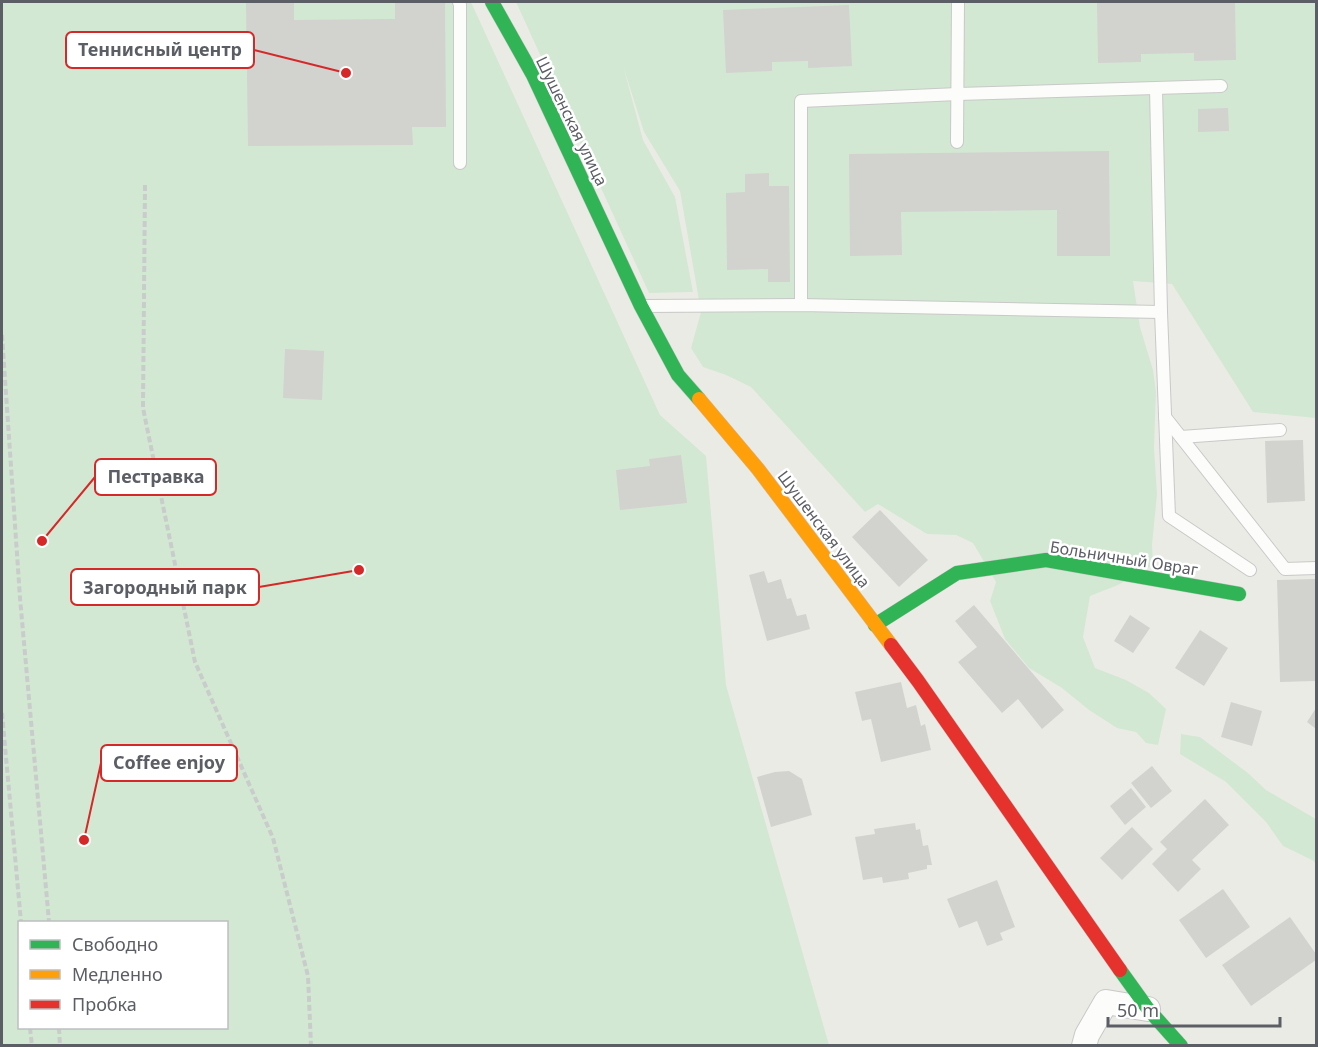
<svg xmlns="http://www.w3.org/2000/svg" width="1318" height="1047" font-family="'Noto Sans',sans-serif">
  <rect width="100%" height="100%" fill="#ebebe6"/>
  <g fill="#d3e8d3" fill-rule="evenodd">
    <path d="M2,2H471L660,415L706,456L726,685L829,1045L2,1046ZM20,922H226V1028H20Z"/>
    <path d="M516,2H1316V418L1253,412L1172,284L1133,281L1140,327L1153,370L1156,392L1154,448L1157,494L1152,545L1153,565L1118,585L1090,596L1083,637L1095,668L1126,680L1149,693L1166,709L1158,745L1146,743L1136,732L1117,728L1089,710L1062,688L1029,668L1005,639L990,601L996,582L973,543L956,535L927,534L878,504L865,512L751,387L726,375L703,367L691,348L701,312L680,191L644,132L624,69L643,140L675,197L693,292L649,293Z"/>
    <path d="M1181,734L1200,737L1248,773L1266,790L1316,819V866L1314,861L1283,846L1266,822L1226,782L1180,754Z"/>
  </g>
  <g fill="#d2d2cf">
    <path d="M246,2H294V20L395,19V2H445L446,127H412L413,145L248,146Z"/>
    <path d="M1097,2H1235L1236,60L1194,61V53L1141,54V62L1098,63Z"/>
    <path d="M849,5L852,66L808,68V61L772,62V71L726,73L723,10Z"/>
    <path d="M1228,108L1229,131L1198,132V109Z"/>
    <path d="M1109,151L1110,256H1057V210L901,212L902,255L850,256L849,154Z"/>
    <path d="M769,173V186H789L790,282H768V269L727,270L726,193L745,192V174Z"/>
    <path d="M285,349L324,351L322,400L283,398Z"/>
    <path d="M1303,440L1305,501L1267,503L1265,441Z"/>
    <path d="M681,455L687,503L620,510L616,470L650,466L649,459Z"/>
    <path d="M880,510L928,560L899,587L852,537Z"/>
    <path d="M764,571L768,583L781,579L787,599L791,598L797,616L806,614L810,629L767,641L749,575Z"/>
    <path d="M1315,579L1316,681L1280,682L1277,580Z"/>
    <path d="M974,605L1064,710L1042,729L1018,699L1002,713L958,662L977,647L955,621Z"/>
    <path d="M1130,615L1150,628L1133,653L1114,641Z"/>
    <path d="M1200,630L1228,648L1204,686L1175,668Z"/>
    <path d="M901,682L907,708L916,705L921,726L925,724L931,750L881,762L871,719L862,721L855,692Z"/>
    <path d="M1231,702L1262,711L1252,746L1221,737Z"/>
    <path d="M1316,708V729L1307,722Z"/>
    <path d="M1152,766L1172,791L1151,808L1131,783Z"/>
    <path d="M789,771L802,779L812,815L771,827L757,777L775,772Z"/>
    <path d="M1131,788L1146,807L1125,825L1110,806Z"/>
    <path d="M1205,799L1229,825L1192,860L1201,869L1178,892L1152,864L1167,849L1160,842Z"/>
    <path d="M915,823L916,830L920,829L923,846L928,845L932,865H927V869L908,873L909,879L883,883L882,877L863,880L855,837L875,834L874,829Z"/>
    <path d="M1132,827L1153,849L1122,880L1100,858Z"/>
    <path d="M997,880L1015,927L1000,933L1003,940L987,946L977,921L959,928L947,899Z"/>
    <path d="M1223,889L1250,927L1206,958L1179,920Z"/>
    <path d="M1290,917L1316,954V960L1251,1006L1222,965Z"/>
  </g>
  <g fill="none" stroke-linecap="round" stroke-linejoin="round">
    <g stroke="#c8c9c8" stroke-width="14">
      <g id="lane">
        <path d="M459,2L460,5V163"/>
        <path d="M1156,89L1161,312L1169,516L1250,570"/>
        <path d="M957,142L958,2"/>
        <path d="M801,305V101L958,94L1221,86"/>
        <path d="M643,306L801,305L1161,312"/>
        <path d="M1165,417L1285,569L1316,568"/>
        <path d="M1181,437L1280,430"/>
      </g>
    </g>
    <g stroke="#c8c9c8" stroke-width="26">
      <path id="street" d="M1084,1046L1087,1035L1106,1002L1148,1009"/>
    </g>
    <g stroke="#c8c8c7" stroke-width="15">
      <g id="fast">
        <path d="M492,2L533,75L641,306L678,375L699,399"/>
        <path d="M875,625L957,573L1046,560L1239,594"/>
        <path d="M1120,970L1148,1009L1181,1046"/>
      </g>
    </g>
    <g stroke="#c8c8c7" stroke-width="15">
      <path id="slow" d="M699,399L758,469L891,645"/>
    </g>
    <g stroke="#c8c8c7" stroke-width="15">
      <path id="jam" d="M891,645L918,681L1120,970"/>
    </g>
    <g stroke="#c8ccca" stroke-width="4" stroke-dasharray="6 3" stroke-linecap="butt">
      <path d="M145,185L143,408L195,662L273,838L308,976L311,1046"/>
      <path d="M2,335L20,598L49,922"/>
      <path d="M2,713L21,922"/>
      <path d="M30,1028L32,1046"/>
      <path d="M59,1028L60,1046"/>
    </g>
    <use href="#lane" stroke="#fcfcfb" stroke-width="12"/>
    <use href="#street" stroke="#fcfcfb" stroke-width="24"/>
    <use href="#fast" stroke="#30b455" stroke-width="14"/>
    <use href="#slow" stroke="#ff9f0a" stroke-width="14"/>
    <use href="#jam" stroke="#e5322d" stroke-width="14"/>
  </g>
  <g text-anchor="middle" stroke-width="5" stroke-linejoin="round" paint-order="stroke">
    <g font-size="16" fill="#5b5e64" stroke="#fff">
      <text transform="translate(572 121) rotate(64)" y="6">Шушенская улица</text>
      <text transform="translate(824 529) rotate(53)" y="6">Шушенская улица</text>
      <text transform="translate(1124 558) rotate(9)" y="6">Больничный Овраг</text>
    </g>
  </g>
  <path fill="none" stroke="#d62828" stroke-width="2" d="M346 73L254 50M42 541L95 477M359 570L259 587M84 840L101 763"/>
  <g fill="#d62828" stroke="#fff" stroke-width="2">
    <circle cx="346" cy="73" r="6"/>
    <circle cx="42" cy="541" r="6"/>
    <circle cx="359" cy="570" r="6"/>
    <circle cx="84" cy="840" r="6"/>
  </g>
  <g fill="#fff" stroke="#d62828" stroke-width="2">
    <rect x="66" y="32" width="188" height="36" rx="6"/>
    <rect x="95" y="459" width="121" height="36" rx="6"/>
    <rect x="71" y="569" width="188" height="36" rx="6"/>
    <rect x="101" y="745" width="136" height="36" rx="6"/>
  </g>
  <g font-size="18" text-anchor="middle" font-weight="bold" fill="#5b5e64">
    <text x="160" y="56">Теннисный центр</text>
    <text x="156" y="483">Пестравка</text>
    <text x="165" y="594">Загородный парк</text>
    <text x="169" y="769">Coffee enjoy</text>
  </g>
  <rect width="1318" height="1047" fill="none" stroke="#5b5e64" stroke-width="6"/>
  <rect x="18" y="921" width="210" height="108" fill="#ffffff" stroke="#bdbfc1" stroke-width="1.5"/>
  <rect x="30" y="940" width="30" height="9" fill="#30b455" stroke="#bdbfc1" stroke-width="1.5"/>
  <text x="72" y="951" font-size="18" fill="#5b5e64">Свободно</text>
  <rect x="30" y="970" width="30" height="9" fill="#ff9f0a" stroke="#bdbfc1" stroke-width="1.5"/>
  <text x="72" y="981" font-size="18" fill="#5b5e64">Медленно</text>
  <rect x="30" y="1000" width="30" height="9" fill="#e5322d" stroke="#bdbfc1" stroke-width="1.5"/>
  <text x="72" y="1011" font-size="18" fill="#5b5e64">Пробка</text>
  <path d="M1108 1017v9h172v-9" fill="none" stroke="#5b5e64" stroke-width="3"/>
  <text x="1117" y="1017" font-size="18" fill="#5b5e64" stroke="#ffffff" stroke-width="4.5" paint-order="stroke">50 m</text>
</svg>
